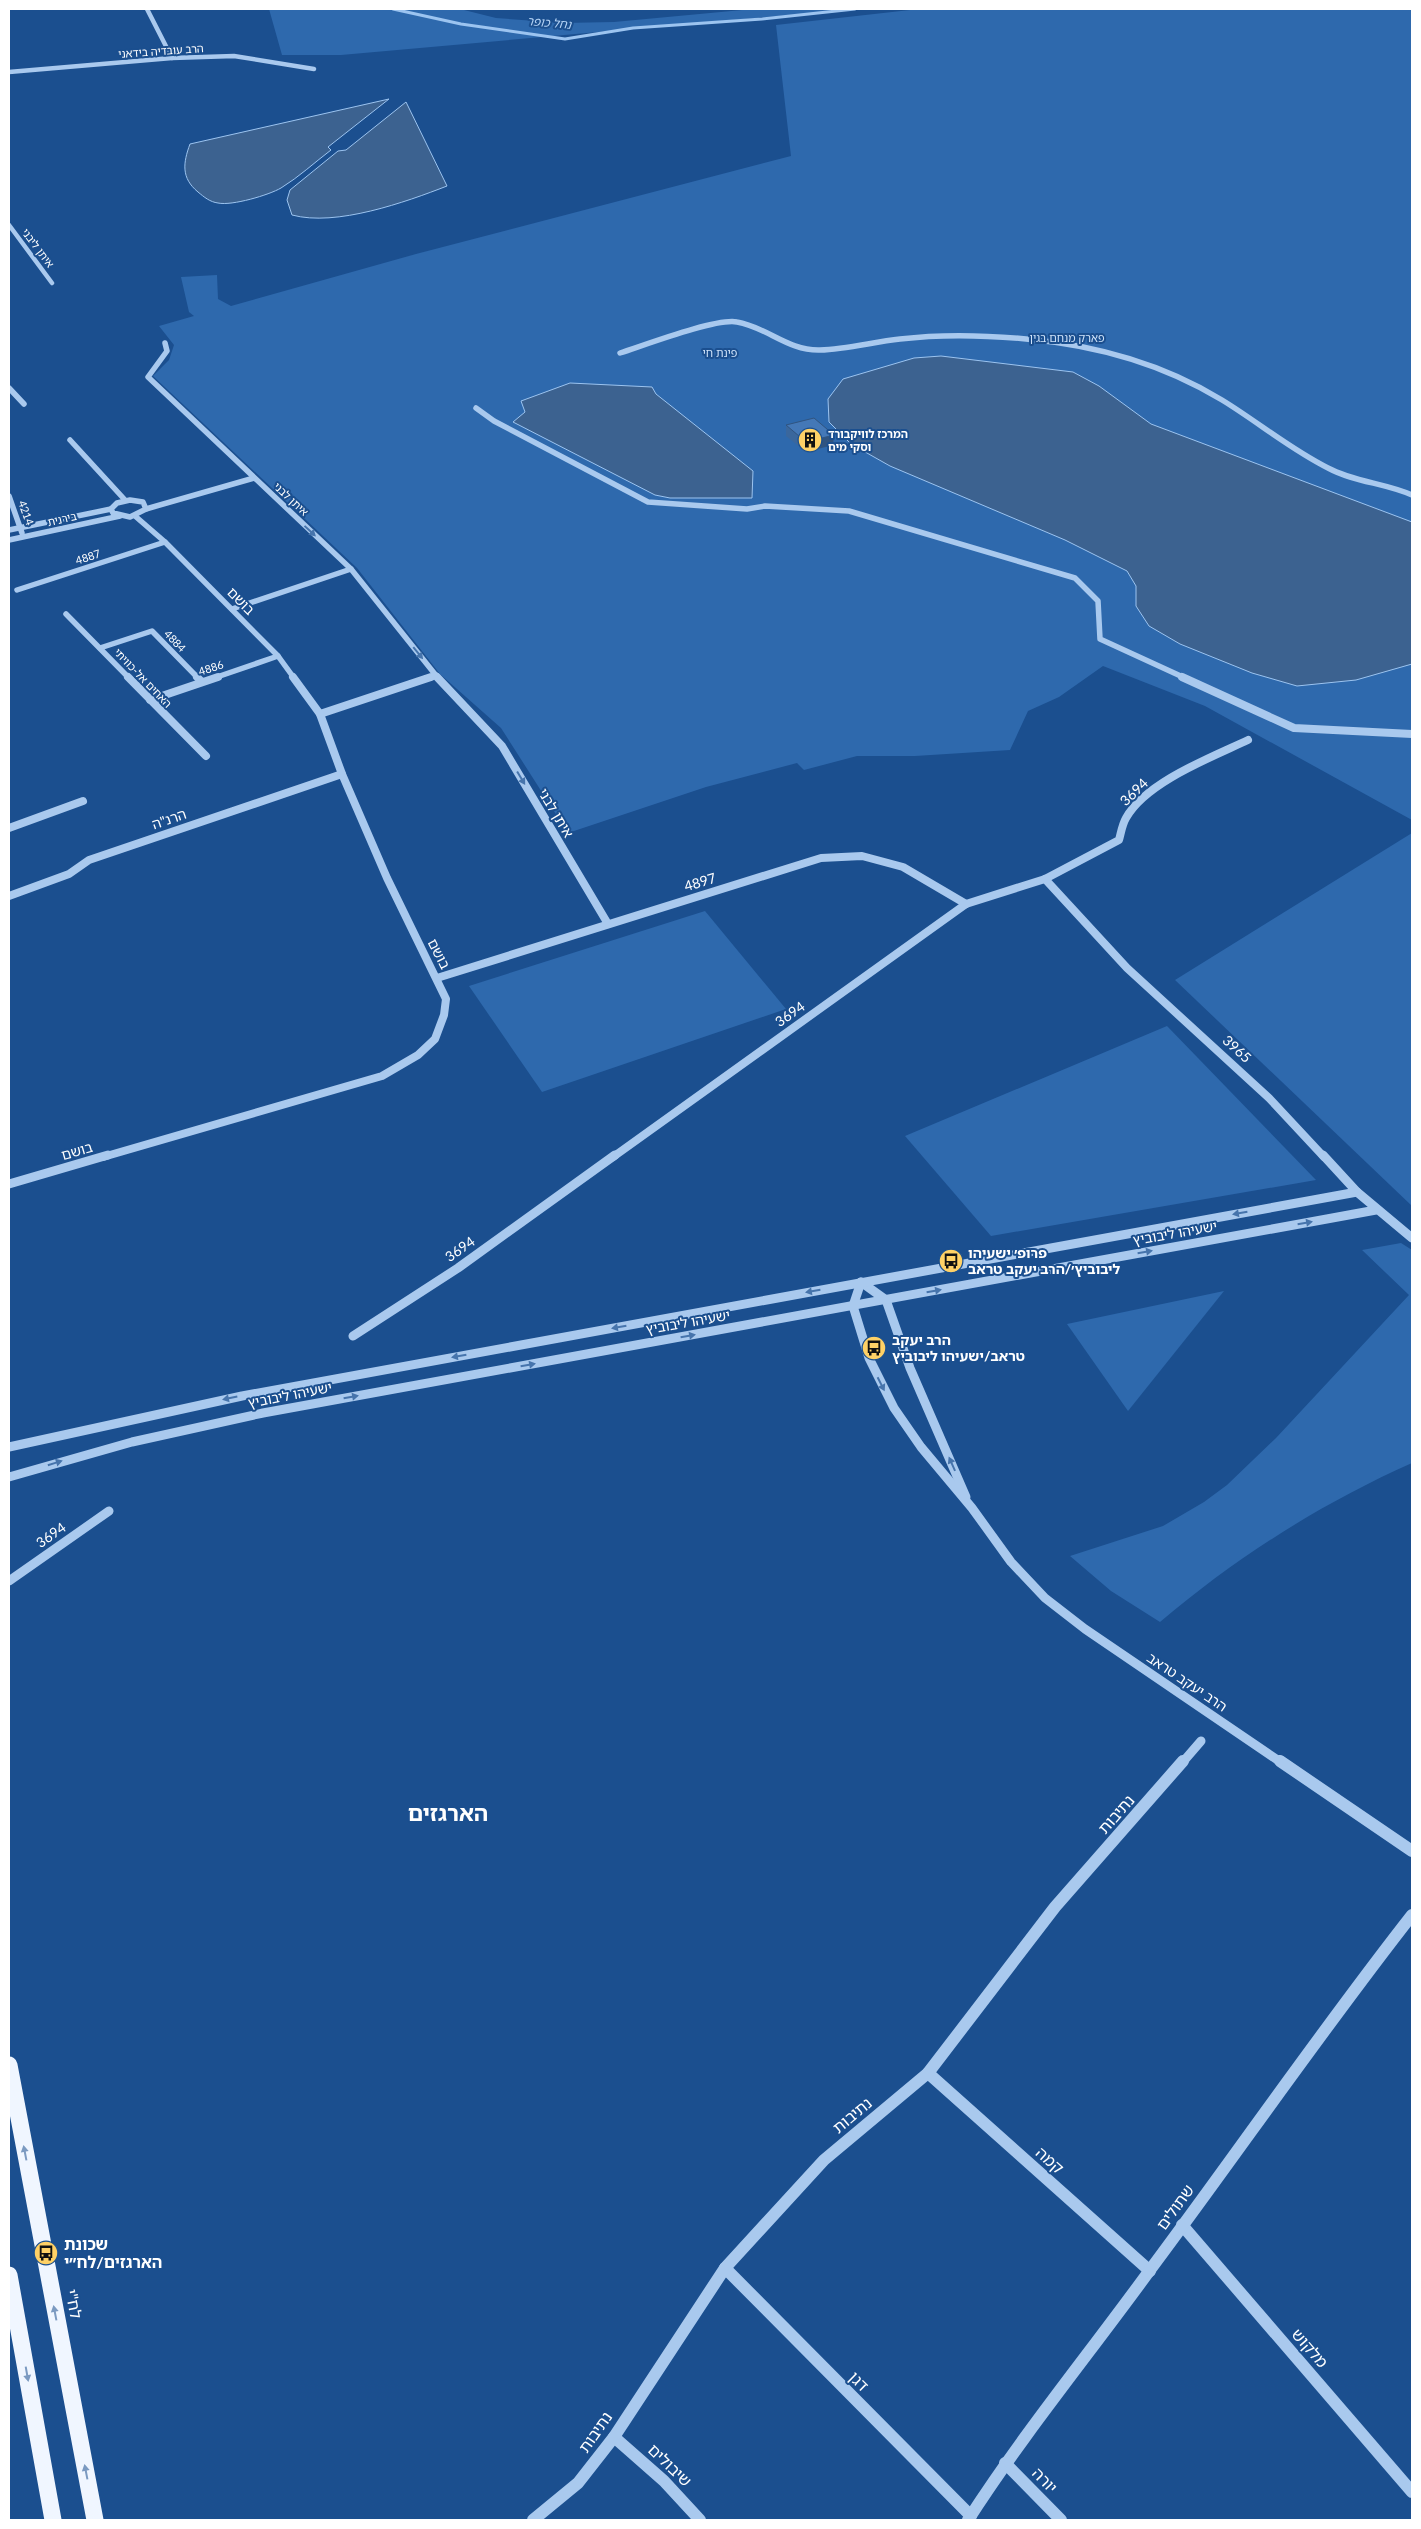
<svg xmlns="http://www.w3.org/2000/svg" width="1421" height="2529" font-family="Lato,'Noto Sans Hebrew',sans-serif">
  <rect width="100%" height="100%" fill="#1b4f8f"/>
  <g fill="#2e69ad">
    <path d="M269,9H460L496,18L563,23L614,22L753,9H857L341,55H282Z"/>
    <path d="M919,9H1412V820L1205,706L1103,666L1059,697L1028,711L1010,750L915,756H857L804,770L797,763L706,787L568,833L501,728L440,674L357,568L153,376L169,360L174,345L159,326L194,316L189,312L181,277L217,275L218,299L231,306L416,254L791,156L776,25Z"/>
    <path d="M1412,833V1206L1175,980Z"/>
    <path d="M705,911L786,1009L542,1092L469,986Z"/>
    <path d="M1167,1026L1316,1180L991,1236L905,1136Z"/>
    <path d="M1401,1243L1412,1250V1463C1320,1504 1237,1557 1160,1622L1111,1591L1070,1556L1163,1526L1204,1502L1227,1485L1276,1438L1409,1295L1362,1250Z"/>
    <path d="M1224,1291L1128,1411L1067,1324Z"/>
  </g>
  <g fill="#3c6290" stroke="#9cc4f0">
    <path d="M389,99L328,147L331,150C315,162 299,177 281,188C269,195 232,206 218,203C210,202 204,197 198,192C181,178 183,163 190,144Z"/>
    <path d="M406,102L447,186C406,202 336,227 292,215L287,200L290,190L338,151L346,150Z"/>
    <path d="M941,356L1073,372L1099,386L1151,424L1412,522V664L1356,680L1297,686L1252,673L1180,644L1149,626L1136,606V586L1127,571L1065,540L890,466L851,444L829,422L828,399L843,379L914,358Z"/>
    <path d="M570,383L652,387L656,394L753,471L752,498H670L655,495L513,422L525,412L521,401Z"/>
  </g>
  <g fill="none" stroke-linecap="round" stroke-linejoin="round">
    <path stroke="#9cc4f0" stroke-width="3" d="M393,9L461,24L565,39L633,28L762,19L855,9"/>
    <g stroke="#a9c9ee" stroke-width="4.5">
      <path d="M147,9L172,58"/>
      <path d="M9,72L172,58L234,56L314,69"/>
      <path d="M9,225L52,283"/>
    </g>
    <g stroke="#a9c9ee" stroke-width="5.5">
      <path d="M165,343L167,351L148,377L351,569L438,678"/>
      <path d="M620,353C645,345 716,318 737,322C767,327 788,351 820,350C847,349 873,342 900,339C941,334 984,335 1026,339C1095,345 1163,364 1222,400C1258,422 1290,449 1328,468C1354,482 1385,483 1412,495"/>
      <path d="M9,388L24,404"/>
      <path d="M476,408L494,421L648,502L747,509L765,506L849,511L1075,578L1098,601L1100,639L1185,678"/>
      <path d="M70,440L125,500"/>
      <path d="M9,496L22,533"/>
      <path d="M130,500L143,502L146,509L130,517L113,513L111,509L117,503Z"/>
      <path d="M146,509L254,478"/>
      <path d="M135,516L165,542L278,656L294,678"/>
      <path d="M9,530L111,509"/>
      <path d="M9,540L120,516"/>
      <path d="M17,590L165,542"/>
      <path d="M232,609L351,569"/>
      <path d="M66,614L129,678"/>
      <path d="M100,648L152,631L198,678"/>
      <path d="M214,678L278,656"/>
      <path d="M427,678L436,675"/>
    </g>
    <g stroke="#a9c9ee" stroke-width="8">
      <path d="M128,677L206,756"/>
      <path d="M197,677L201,681"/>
      <path d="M437,677L502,746L608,924"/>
      <path d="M1182,677L1294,728L1412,734"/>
      <path d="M150,700L218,677"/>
      <path d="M320,714L431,677"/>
      <path d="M9,828L83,801"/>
      <path d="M1045,879L1127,968L1269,1098L1324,1157"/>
      <path d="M9,896L69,874L89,860L342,774"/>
      <path d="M437,978L821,858L862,856L903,867L966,904"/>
      <path d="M103,1157L382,1076L418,1055L435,1039L444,1015L446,999L387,878L342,774L320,714L293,677"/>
      <path d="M613,1157L966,904L1045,879L1119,840C1121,833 1122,825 1126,818C1146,782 1212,757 1248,740"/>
    </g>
    <g stroke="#a9c9ee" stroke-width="9">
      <path d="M1323,1155L1357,1192L1412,1238"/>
      <path d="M9,1184L108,1155"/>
      <path d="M861,1282L853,1306L869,1358L894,1408L921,1447L972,1508L1011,1562L1045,1598L1085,1629L1282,1763"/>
      <path d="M861,1282L886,1300L910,1368L966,1497"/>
      <path d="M353,1336L458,1268L615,1155"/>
      <path d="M9,1447L242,1396L1357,1192"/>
      <path d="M9,1477L132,1442L263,1413L1376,1210"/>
      <path d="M9,1581L109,1511"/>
      <path d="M1182,1763L1201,1741"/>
    </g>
    <g stroke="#a9c9ee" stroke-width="12">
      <path d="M1280,1761L1412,1851"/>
      <path d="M928,2073L1150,2271"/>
      <path d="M1182,2225L1412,2492"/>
      <path d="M725,2268L971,2516"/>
      <path d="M614,2437L664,2481L700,2520"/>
      <path d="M1005,2463L1061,2520"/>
      <path d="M533,2520L578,2483L614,2437L725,2268L824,2160L928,2073L1055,1907L1183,1761"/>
      <path d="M968,2520C1024,2433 1089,2354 1150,2270C1238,2152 1321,2031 1412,1915"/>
    </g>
    <g stroke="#f0f6ff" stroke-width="17">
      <path d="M9,2065L95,2520"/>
      <path d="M9,2275L53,2520"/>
    </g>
  </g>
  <path fill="#3a679d" d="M786,425L833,445L806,452L786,436Z"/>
  <path fill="#305480" d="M834,435L833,445L806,452V442Z"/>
  <path fill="#4478b7" stroke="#305480" d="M814,418L834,435L806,442L786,425Z"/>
  <defs><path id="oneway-solid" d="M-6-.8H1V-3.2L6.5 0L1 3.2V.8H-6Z" transform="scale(1.25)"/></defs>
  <g fill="#4674ac">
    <use href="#oneway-solid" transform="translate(310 531) rotate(43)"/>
    <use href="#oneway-solid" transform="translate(418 653) rotate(51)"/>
    <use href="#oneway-solid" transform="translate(521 778) rotate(59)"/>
    <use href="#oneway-solid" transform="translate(1240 1213) rotate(170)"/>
    <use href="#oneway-solid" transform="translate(1305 1223) rotate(-10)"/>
    <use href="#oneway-solid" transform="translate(1145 1252) rotate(-10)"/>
    <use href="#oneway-solid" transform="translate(813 1291) rotate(170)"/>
    <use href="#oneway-solid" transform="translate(934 1291) rotate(-10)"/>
    <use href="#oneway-solid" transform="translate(619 1327) rotate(170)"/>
    <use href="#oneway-solid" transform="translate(688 1336) rotate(-10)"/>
    <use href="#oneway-solid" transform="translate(459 1356) rotate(170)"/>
    <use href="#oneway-solid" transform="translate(528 1365) rotate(-10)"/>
    <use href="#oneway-solid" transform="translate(881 1384) rotate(63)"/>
    <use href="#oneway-solid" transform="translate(351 1397) rotate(-10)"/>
    <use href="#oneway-solid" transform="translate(230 1398) rotate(168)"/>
    <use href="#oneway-solid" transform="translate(55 1463) rotate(-17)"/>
    <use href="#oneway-solid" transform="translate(952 1464) rotate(-114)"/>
  </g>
  <g fill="#7b9ac1">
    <use href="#oneway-solid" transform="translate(25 2153) rotate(-101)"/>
    <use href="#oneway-solid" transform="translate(55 2313) rotate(-101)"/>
    <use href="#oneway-solid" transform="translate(27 2374) rotate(80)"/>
    <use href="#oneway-solid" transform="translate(86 2472) rotate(-101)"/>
  </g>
  <defs>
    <g id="building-disc" transform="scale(1.25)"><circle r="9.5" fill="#ffd166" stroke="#1b4f8f"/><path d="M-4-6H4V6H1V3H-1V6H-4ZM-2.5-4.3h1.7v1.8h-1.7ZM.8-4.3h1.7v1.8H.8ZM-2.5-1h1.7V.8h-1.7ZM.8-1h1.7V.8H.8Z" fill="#111"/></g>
    <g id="bus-disc" transform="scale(1.25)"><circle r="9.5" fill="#ffd166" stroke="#1b4f8f"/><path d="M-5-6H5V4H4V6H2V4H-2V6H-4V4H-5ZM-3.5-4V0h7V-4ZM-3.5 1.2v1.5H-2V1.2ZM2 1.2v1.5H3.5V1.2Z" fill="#111"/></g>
  </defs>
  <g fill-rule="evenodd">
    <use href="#building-disc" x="810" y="440"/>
    <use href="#bus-disc" x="951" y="1261"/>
    <use href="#bus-disc" x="874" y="1348"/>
    <use href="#bus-disc" x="46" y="2253"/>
  </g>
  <g text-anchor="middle" stroke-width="4" stroke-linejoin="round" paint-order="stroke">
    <g font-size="11" fill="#fff" stroke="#1b4f8f">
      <text transform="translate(161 51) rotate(-4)" y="4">הרב עובדיה בידאני</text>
      <text transform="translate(38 248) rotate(53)" y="4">איתן ליבני</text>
      <text transform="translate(291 499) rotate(43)" y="4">איתן לבני</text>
      <text transform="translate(26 513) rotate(70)" y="4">4214</text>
      <text transform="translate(62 519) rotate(-13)" y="4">בירנית</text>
      <text transform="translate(88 557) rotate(-18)" y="4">4887</text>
      <text transform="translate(175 641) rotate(46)" y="4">4884</text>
      <text transform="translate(211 668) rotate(-18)" y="4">4886</text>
      <text transform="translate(143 678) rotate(46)" y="4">האחים אל-כוויתי</text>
    </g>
    <g font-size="11" fill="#cfe3fa" stroke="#1b4f8f">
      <text x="1067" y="342">פארק מנחם בגין</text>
      <text x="720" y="357">פינת חי</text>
    </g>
    <g font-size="11" font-weight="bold" fill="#fff" stroke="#1b4f8f" text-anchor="start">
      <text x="828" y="438">המרכז לוויקבורד<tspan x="828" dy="13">וסקי מים</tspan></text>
    </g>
    <g font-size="12" font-style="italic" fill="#b5d3f5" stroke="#1b4f8f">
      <text transform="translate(549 23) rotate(5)" y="4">נחל כופר</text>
    </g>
    <g font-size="14" fill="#fff" stroke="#1b4f8f">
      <text transform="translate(241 601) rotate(45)" y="5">בושם</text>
      <text transform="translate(1134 792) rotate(-44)" y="5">3694</text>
      <text transform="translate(556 813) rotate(59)" y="5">איתן לבני</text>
      <text transform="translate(169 819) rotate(-19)" y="5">הרנ"ה</text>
      <text transform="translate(700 882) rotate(-17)" y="5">4897</text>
      <text transform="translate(439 954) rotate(63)" y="5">בושם</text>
      <text transform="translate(790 1014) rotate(-35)" y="5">3694</text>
      <text transform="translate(1237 1049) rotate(42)" y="5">3965</text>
      <text transform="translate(77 1151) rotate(-16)" y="5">בושם</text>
      <text transform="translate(1175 1233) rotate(-10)" y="5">ישעיהו ליבוביץ</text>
      <text transform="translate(460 1249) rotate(-35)" y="5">3694</text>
      <text transform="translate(688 1322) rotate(-10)" y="5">ישעיהו ליבוביץ</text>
      <text transform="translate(290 1395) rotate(-11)" y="5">ישעיהו ליבוביץ</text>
      <text transform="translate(51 1535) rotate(-35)" y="5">3694</text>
      <text transform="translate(1187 1682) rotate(34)" y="5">הרב יעקב טראב</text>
    </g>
    <g font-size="14" font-weight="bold" fill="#fff" stroke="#1b4f8f" text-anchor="start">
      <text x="968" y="1258">פרופ׳ ישעיהו<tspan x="968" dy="16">ליבוביץ׳/הרב יעקב טראב</tspan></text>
      <text x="892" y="1345">הרב יעקב<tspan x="892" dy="16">טראב/ישעיהו ליבוביץ</tspan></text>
    </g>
    <g font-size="16" fill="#fff" stroke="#1b4f8f">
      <text transform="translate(1116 1814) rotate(-49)" y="6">נתיבות</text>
      <text transform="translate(852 2115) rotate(-40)" y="6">נתיבות</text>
      <text transform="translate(1050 2160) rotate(42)" y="6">קמה</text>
      <text transform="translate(1175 2207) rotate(-54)" y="6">שתולים</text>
      <text transform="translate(74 2304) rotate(79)" y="6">לח"י</text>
      <text transform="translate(1310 2348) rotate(49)" y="6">מלקוש</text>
      <text transform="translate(859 2381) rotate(45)" y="6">דגן</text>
      <text transform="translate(595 2432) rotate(-55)" y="6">נתיבות</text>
      <text transform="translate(670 2465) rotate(44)" y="6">שיבולים</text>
      <text transform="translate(1045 2480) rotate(46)" y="6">יורה</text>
    </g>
    <g font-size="16" font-weight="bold" fill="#fff" stroke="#1b4f8f" text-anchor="start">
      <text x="64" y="2250">שכונת<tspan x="64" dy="18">הארגזים/לח״י</tspan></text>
    </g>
    <g font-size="22" font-weight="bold" fill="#fff" stroke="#1b4f8f">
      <text x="448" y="1821">הארגזים</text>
    </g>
  </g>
  <rect width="1421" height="2529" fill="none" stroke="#ffffff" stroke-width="20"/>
</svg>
